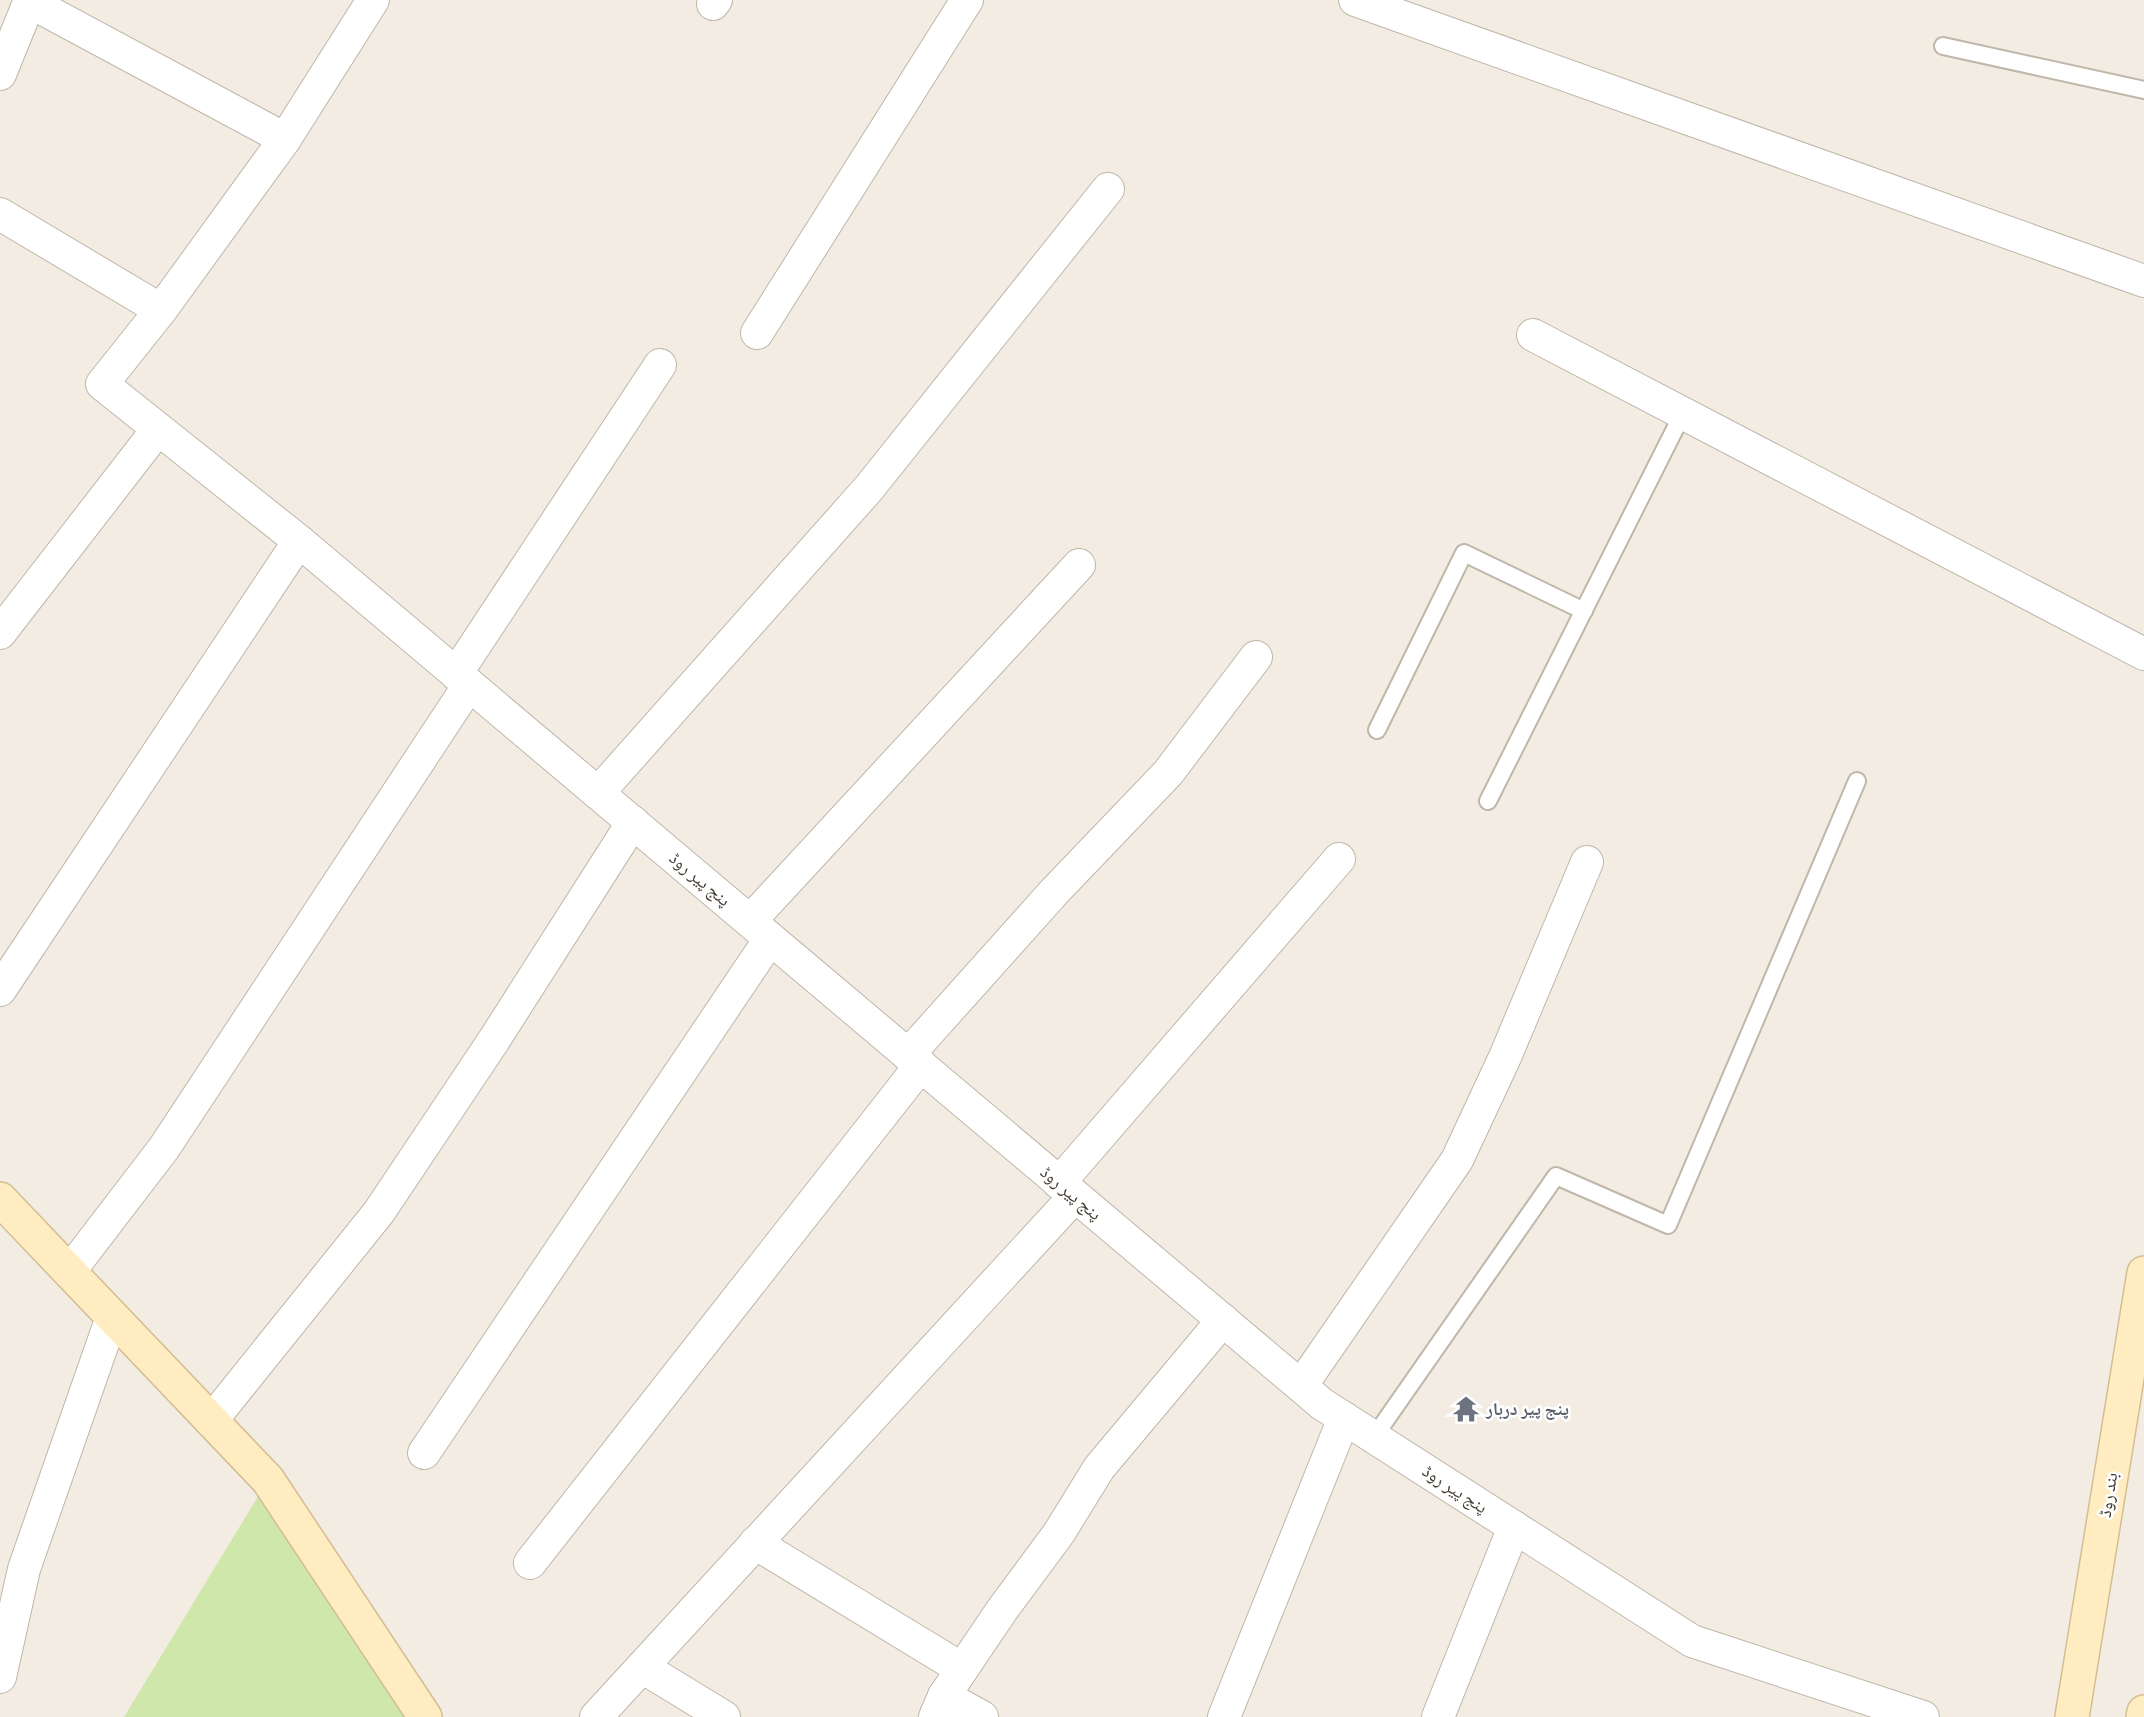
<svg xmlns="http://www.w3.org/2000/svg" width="2144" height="1717" font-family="'Source Sans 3','Noto Naskh Arabic',sans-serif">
  <rect width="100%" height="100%" fill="#f2ece3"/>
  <path fill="#cfe7ab" d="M268,1480L425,1717H124Z"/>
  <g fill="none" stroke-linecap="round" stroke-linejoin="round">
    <g stroke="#c0b6a9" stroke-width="20">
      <g id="lane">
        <path d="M1943,46L2144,90"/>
        <path d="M1377,730L1464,553L1584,611"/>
        <path d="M1488,801L1683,413"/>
        <path d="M1374,1437L1556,1176L1668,1225L1857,781"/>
      </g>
    </g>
    <g stroke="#c0b6a9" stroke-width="34">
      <g id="street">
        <path d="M1355,0L2144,281"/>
        <path d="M30,2L285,139"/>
        <path d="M713,4L716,0"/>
        <path d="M0,74L30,0"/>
        <path d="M0,214L161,310L102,384L299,541L1322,1404L1692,1641L1923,1717"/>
        <path d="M161,310L285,139L373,0"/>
        <path d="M757,333L967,0"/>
        <path d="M1533,335L2144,654"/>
        <path d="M0,633L158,429"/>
        <path d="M456,674L660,365"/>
        <path d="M598,793L869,488L1108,189"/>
        <path d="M750,921L1079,565"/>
        <path d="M0,990L299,541"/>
        <path d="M908,1055L1054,892L1168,773L1256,657"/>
        <path d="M1059,1183L1339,859"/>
        <path d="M69,1272L164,1148L469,685"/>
        <path d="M1301,1386L1457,1160L1505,1057L1587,862"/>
        <path d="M211,1421L379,1212L494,1040L633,822"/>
        <path d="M424,1453L770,939"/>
        <path d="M755,1543L962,1669"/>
        <path d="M530,1563L921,1065"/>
        <path d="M642,1667L724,1717"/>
        <path d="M0,1677L24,1569L112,1317"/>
        <path d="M944,1696L982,1717"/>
        <path d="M596,1717L1075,1196"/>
        <path d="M935,1717L944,1696L1002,1610L1059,1533L1099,1468L1223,1320"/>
        <path d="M1224,1717L1344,1418"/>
        <path d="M1438,1717L1514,1527"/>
      </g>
    </g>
    <g stroke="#d3be92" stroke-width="36">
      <g id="secondary">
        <path d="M0,1199L268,1480L425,1717"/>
        <path d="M2072,1717L2144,1273"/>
        <path d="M2143,1717L2144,1712"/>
      </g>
    </g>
    <use href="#lane" stroke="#fff" stroke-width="16"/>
    <use href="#street" stroke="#fff" stroke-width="32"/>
    <use href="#secondary" stroke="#ffecc0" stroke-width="33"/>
  </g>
  <defs>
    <g id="temple-bare" transform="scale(2.07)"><path d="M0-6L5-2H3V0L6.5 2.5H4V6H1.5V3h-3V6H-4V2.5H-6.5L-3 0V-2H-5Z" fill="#6b7280" stroke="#fff" stroke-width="2.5" paint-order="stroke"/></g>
  </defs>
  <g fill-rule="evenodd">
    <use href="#temple-bare" x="1466" y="1409"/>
  </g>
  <g text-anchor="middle" stroke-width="5" stroke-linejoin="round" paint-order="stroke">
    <g font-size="18" fill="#433c33" stroke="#fff">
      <text transform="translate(700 879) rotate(40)" y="6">پنج پیر روڈ</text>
      <text transform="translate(1071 1193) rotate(40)" y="6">پنج پیر روڈ</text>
      <text transform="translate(1455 1489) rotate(33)" y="6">پنج پیر روڈ</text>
      <text transform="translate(2108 1495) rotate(-81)" y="6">بند روڈ</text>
    </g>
    <g font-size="18" font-weight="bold" fill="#5b616d" stroke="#fff" text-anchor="start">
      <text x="1486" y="1415">پنج پیر دربار</text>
    </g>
  </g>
</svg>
